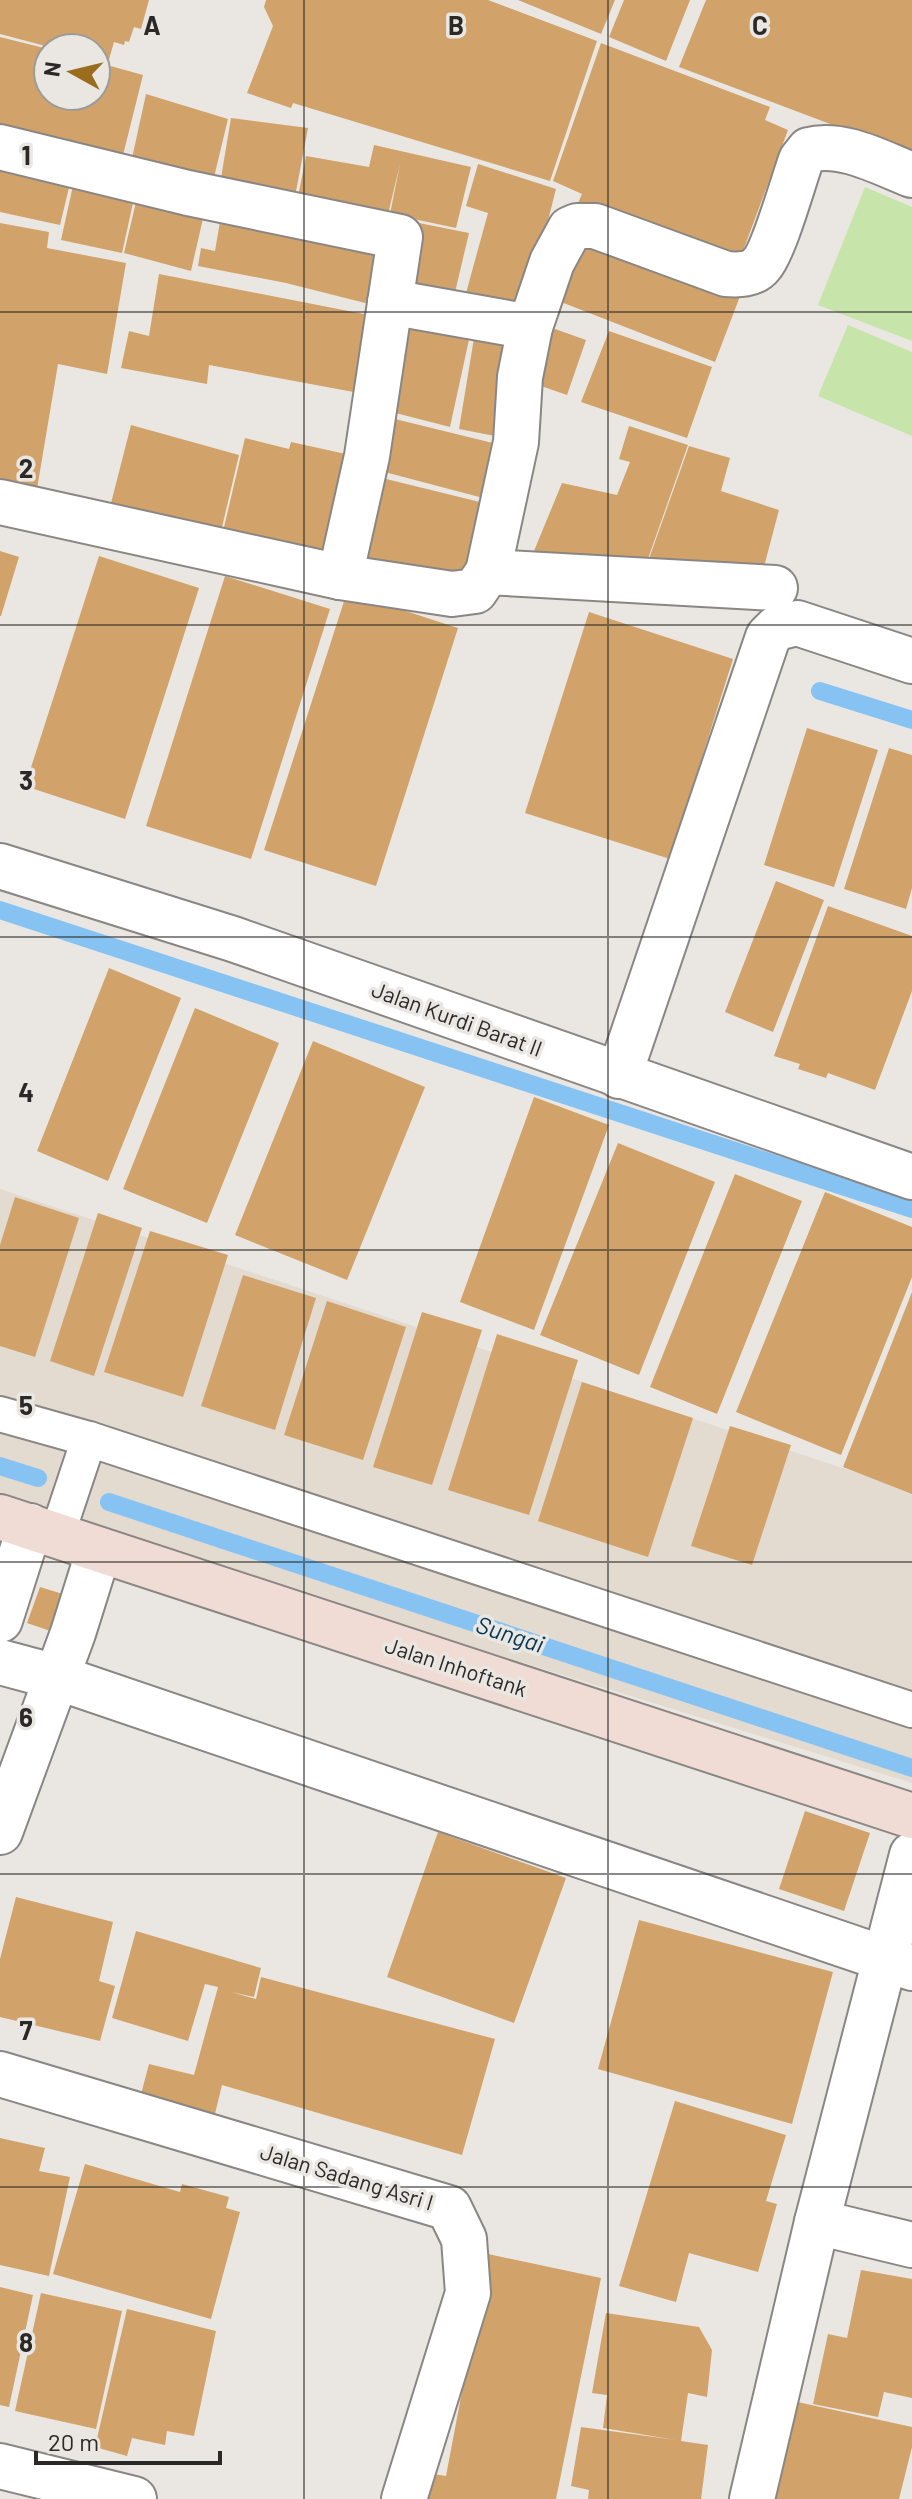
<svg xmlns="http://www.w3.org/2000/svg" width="912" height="2499" font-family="Barlow,sans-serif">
  <rect width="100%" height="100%" fill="#eae7e2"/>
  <path fill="#e3dad0" d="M0,1189L912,1491V1783L0,1501Z"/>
  <g fill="#c7e4aa">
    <path d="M865,187L912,207V341L818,305Z"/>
    <path d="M848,325L912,352V436L818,396Z"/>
  </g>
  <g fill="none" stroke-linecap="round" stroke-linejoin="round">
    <g stroke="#86c3f2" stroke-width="18">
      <path d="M820,691L912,720"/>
      <path d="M0,910L912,1209"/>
      <path d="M0,1466L38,1478"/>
      <path d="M109,1502L912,1768"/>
    </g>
  </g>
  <g fill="#d1a36a">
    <path d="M0,0H149L141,29L134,27L129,42L125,41L124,45L114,42L108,63L96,60V48H53L0,34Z"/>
    <path d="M266,0H488L597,41L550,181L293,103L291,108L247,93L273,26L264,7Z"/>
    <path d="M518,0H615L601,34Z"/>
    <path d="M624,0H690L666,61L609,37Z"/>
    <path d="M706,0H912V155L679,67Z"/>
    <path d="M0,37L48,49V96H96V62L143,75L119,171L0,143Z"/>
    <path d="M601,43L770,107L765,120L788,130L737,267L574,212L582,194L553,181Z"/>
    <path d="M146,94L228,119L210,194L129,172Z"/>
    <path d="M231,118L308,128L294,202L219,190Z"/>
    <path d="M374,145L471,167L456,228L390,214L400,164L384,231L297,202L306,156L369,167Z"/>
    <path d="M0,155L73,171L60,225L0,212Z"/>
    <path d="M478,164L556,189L523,319L463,304L488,213L466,206Z"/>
    <path d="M76,172L137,185L122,253L61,240Z"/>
    <path d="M140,185L207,201L191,271L124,253Z"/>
    <path d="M223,204L393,239L377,306L286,283L198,266L201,248L215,251Z"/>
    <path d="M409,221L469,233L453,301L395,287Z"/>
    <path d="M0,223L49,232L47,248L126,263L107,374L58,364L37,489L0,481Z"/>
    <path d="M588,234L742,291L715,362L561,302Z"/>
    <path d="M159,274L374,316L359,393L209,365L207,384L121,368L129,331L149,336Z"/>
    <path d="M406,320L470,335L450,427L384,410Z"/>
    <path d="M541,324L586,340L567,395L521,379Z"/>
    <path d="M476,326L521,332L495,436L459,429Z"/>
    <path d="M609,331L712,367L687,438L581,402Z"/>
    <path d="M391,418L501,445L487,499L377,470Z"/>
    <path d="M131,425L239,455L219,540L109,511Z"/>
    <path d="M629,426L688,445L643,573L527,568L562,483L617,495L630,462L619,459Z"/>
    <path d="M245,438L289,449L291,442L364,458L339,568L221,540Z"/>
    <path d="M689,446L730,458L721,491L779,510L761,578L645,570Z"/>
    <path d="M366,474L492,505L474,587L345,567Z"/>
    <path d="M0,551L19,557L1,616H0Z"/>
    <path d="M99,556L199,588L125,819L25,786Z"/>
    <path d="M225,576L330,609L251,859L146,826Z"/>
    <path d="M347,592L458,628L376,886L264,850Z"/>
    <path d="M589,612L733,659L670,859L525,813Z"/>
    <path d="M807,728L878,750L834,887L764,865Z"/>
    <path d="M889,748L912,755V888L906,909L844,889Z"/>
    <path d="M776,881L824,900L773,1032L725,1012Z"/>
    <path d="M828,906L912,936V991L875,1090L828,1073L826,1078L798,1069L800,1064L774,1056Z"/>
    <path d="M109,968L181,998L108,1181L37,1151Z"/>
    <path d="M195,1008L279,1043L207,1223L123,1189Z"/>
    <path d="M313,1041L425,1087L347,1280L235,1235Z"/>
    <path d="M534,1097L609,1125L534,1330L460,1302Z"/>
    <path d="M618,1143L715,1182L639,1375L540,1335Z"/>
    <path d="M735,1174L802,1201L717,1414L650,1387Z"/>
    <path d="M825,1192L912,1227V1277L841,1455L736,1412Z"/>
    <path d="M15,1197L79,1218L35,1357L0,1346V1245Z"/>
    <path d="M98,1213L142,1228L94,1376L50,1361Z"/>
    <path d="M150,1231L228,1255L183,1397L104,1372Z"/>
    <path d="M243,1275L316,1298L275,1430L201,1406Z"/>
    <path d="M912,1292V1494L843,1467Z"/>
    <path d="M327,1301L406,1327L363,1460L284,1435Z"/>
    <path d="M422,1312L482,1330L432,1485L373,1467Z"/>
    <path d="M497,1334L578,1360L529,1515L448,1490Z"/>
    <path d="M582,1382L693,1418L648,1557L538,1521Z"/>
    <path d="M730,1426L791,1445L752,1565L691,1546Z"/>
    <path d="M40,1587L76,1598L65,1636L27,1623Z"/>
    <path d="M805,1811L870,1833L844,1911L779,1889Z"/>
    <path d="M438,1832L566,1878L514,2023L387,1977Z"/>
    <path d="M16,1897L113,1922L99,1981L115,1986L100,2041L0,2017V1959Z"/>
    <path d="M639,1920L833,1972L792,2124L598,2069Z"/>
    <path d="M136,1931L261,1968L254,1997L231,1992L256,1999L261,1977L495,2039L462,2155L222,2085L214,2118L140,2098L149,2064L194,2075L218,1987L205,1984L188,2041L112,2018Z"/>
    <path d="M675,2101L786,2135L766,2201L777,2204L758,2272L689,2253L676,2302L619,2286Z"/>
    <path d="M0,2138L45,2148L39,2171L70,2177L49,2276L0,2265Z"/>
    <path d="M85,2164L180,2192L182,2184L229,2197L226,2208L240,2212L211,2319L53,2274Z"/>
    <path d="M488,2254L601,2278L556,2499H428L433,2474L446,2476Z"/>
    <path d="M861,2270L912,2279V2398L884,2392L878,2417L813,2404L828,2334L847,2338Z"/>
    <path d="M0,2287L33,2295L9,2407L0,2405Z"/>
    <path d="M41,2293L122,2311L96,2429L15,2411Z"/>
    <path d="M127,2309L216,2331L194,2436L167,2431L165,2445L132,2438L127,2456L95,2447Z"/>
    <path d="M606,2313L699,2327L712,2350L707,2397L688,2393L681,2441L708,2445L701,2499H588L589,2490L571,2486L581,2427L676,2440L603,2428L607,2395L592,2393Z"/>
    <path d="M793,2401L912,2427V2447L899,2499H772Z"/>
  </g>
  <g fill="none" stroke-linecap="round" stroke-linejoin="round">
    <g stroke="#8a8683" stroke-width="38">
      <g id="service">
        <path d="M0,1414L89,1439L912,1710"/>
        <path d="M57,1535L89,1439"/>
      </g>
    </g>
    <g stroke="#8a8683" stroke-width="48">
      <g id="minor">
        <path d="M0,147L188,193L400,237L367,456L340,577"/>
        <path d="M390,302L530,327"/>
        <path d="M0,502L340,577L452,594L475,591L488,572L516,442L520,377L530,327L552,262L570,229L577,226H595L726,274C738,275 753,275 761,265C774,251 793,182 801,160L809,150C842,141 881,163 912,175"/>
        <path d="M488,572L775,588"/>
        <path d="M0,866L233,939L912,1177"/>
        <path d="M619,1076L768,637L777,628L797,623L912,661"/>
        <path d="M0,1620L30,1526"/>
        <path d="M0,1662L56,1677L912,1968"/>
        <path d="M0,1832L73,1633L99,1550"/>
        <path d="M0,2074L449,2208L464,2239L468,2293L404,2499"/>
        <path d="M817,2222L912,2245"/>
        <path d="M0,2466L134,2499"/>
        <path d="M752,2499L817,2222L912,1855"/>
      </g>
    </g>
    <g stroke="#8a8683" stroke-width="48">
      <path id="secondary" d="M0,1517L912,1816"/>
    </g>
    <use href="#service" stroke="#fff" stroke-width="34"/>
    <use href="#minor" stroke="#fff" stroke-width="44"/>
    <use href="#secondary" stroke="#f1dcd5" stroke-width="44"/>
  </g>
  <path fill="none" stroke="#2a2927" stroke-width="2" stroke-opacity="0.55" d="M304,0V2499M608,0V2499M0,312H912M0,625H912M0,937H912M0,1250H912M0,1562H912M0,1874H912M0,2187H912"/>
  <g text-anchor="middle" stroke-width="7" stroke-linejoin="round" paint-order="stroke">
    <g font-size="22" fill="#2a2927" stroke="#eae7e2">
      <text transform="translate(457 1019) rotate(20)" y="8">Jalan Kurdi Barat II</text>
      <text transform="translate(456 1667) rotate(18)" y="8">Jalan Inhoftank</text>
      <text transform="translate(347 2177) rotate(17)" y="8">Jalan Sadang Asri I</text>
    </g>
    <g font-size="24" font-style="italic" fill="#043655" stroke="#eae7e2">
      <text transform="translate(510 1635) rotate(18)" y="8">Sungai</text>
    </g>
  </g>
  <g font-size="26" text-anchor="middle" font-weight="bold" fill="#2a2927" stroke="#eae7e2" stroke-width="7" stroke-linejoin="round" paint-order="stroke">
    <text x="152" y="35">A</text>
    <text x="456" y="35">B</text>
    <text x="760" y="35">C</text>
    <text x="26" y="165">1</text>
    <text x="26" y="478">2</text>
    <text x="26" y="790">3</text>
    <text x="26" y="1102">4</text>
    <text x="26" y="1415">5</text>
    <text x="26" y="1727">6</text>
    <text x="26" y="2040">7</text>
    <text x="26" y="2352">8</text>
  </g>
  <g transform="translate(72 72) rotate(278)"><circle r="38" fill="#eae7e2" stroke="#9d9b97" stroke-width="2"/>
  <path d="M0-6L14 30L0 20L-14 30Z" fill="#9a6c1d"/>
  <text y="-12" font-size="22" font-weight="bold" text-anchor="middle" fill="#2a2927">N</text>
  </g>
  <path d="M36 2451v12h184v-12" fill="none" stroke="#2a2927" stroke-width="4"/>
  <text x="48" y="2451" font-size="24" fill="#2a2927" stroke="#eae7e2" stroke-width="6" paint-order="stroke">20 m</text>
</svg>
